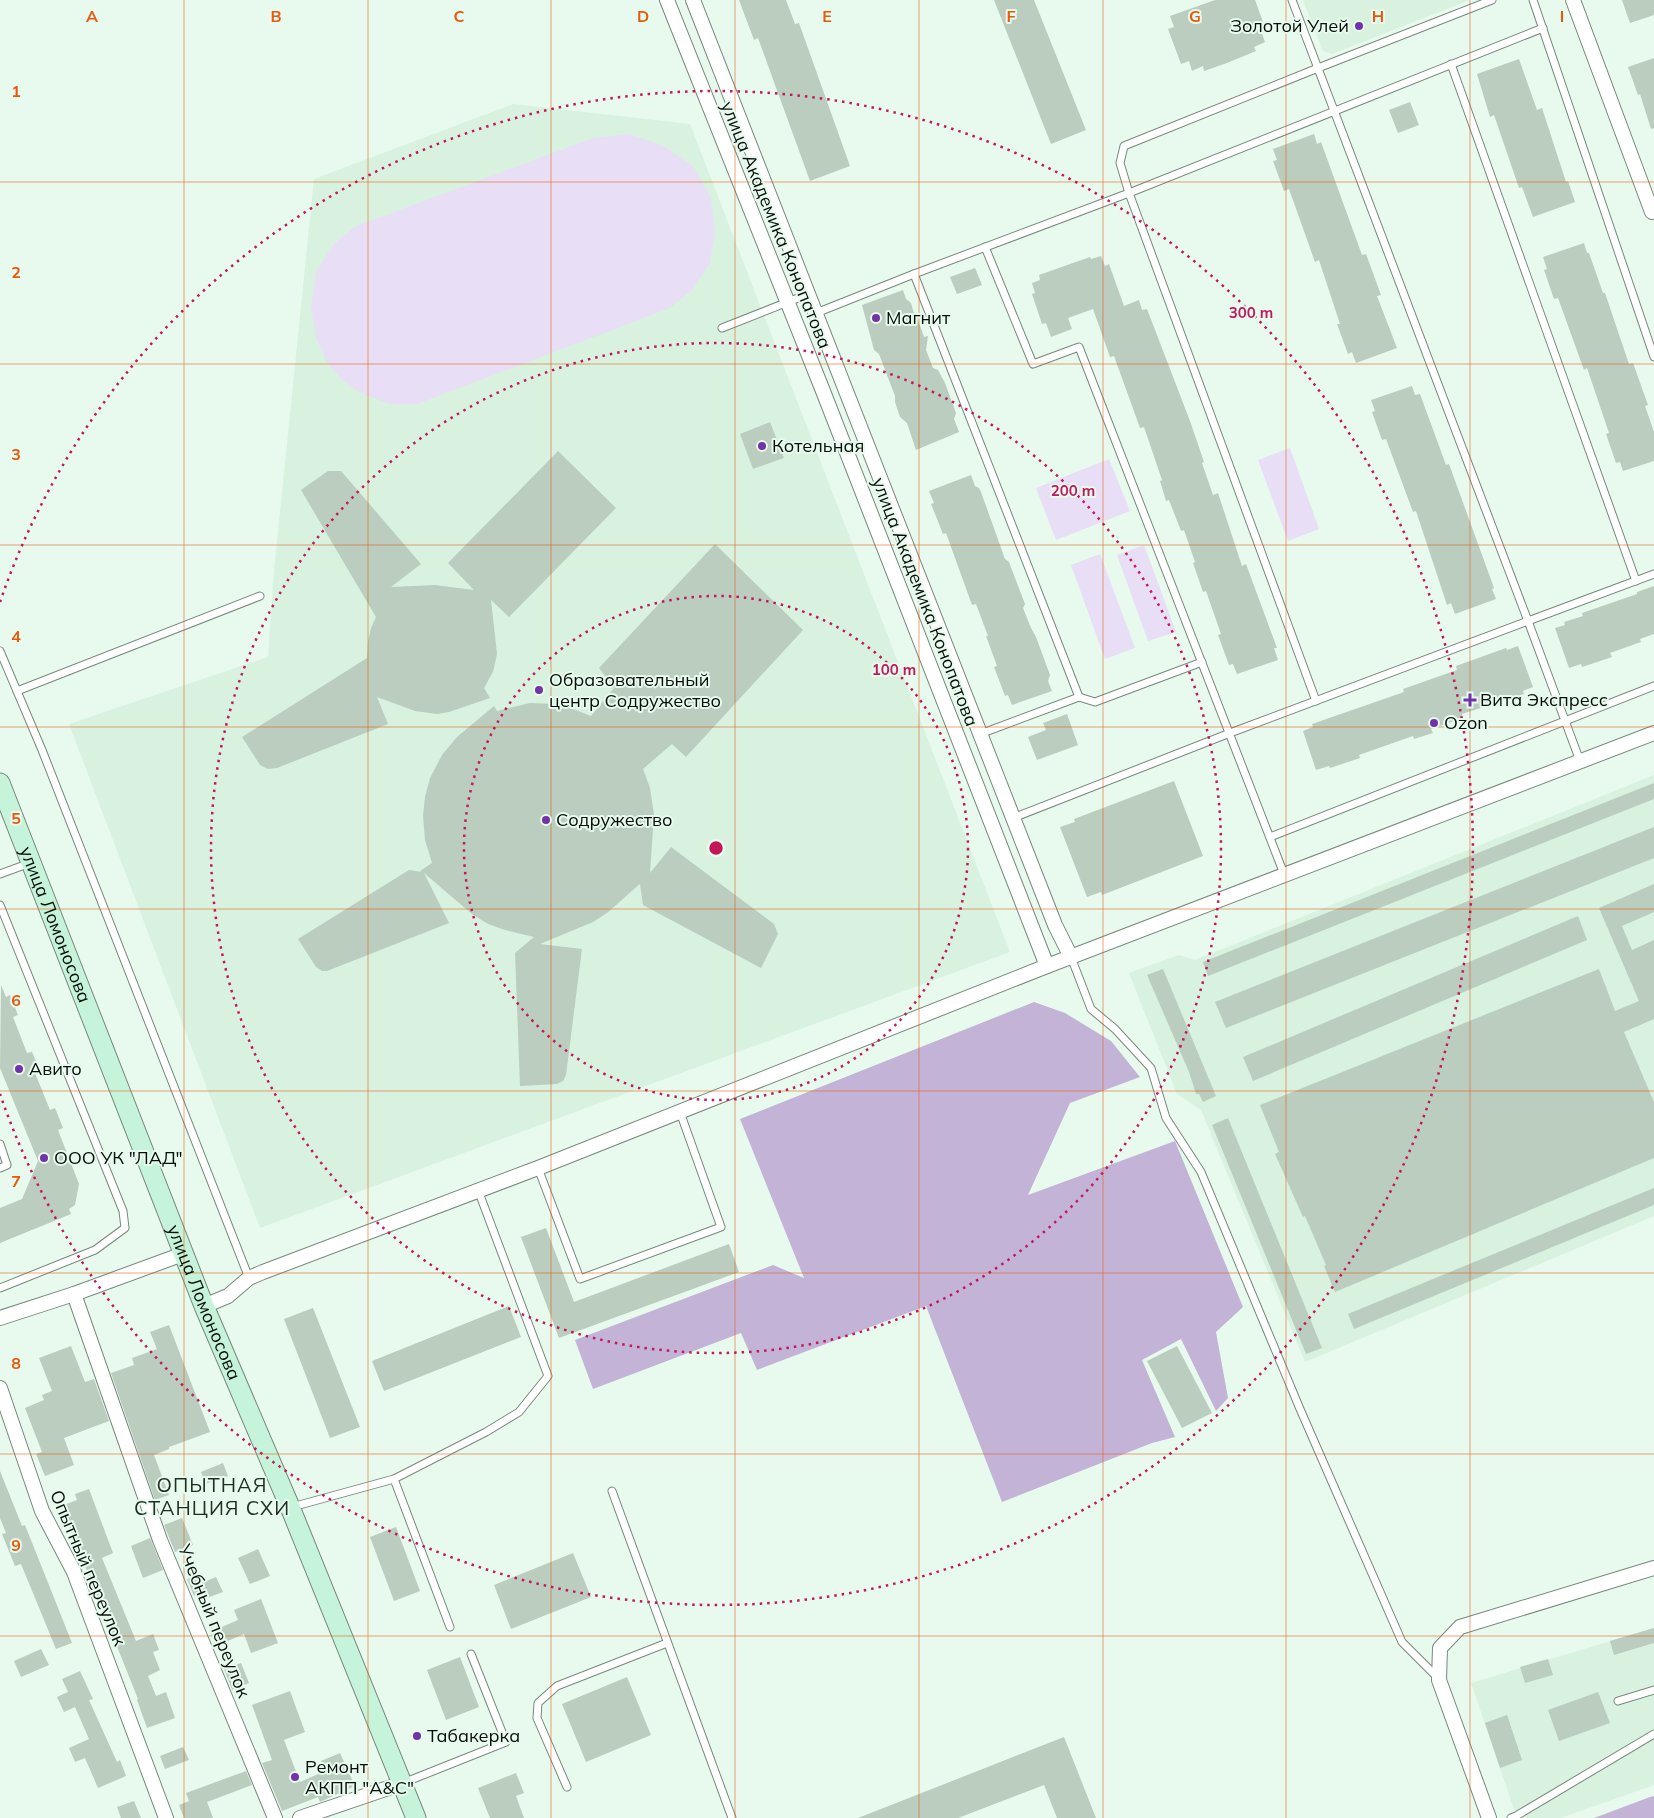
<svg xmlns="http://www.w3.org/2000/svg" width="1654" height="1818" font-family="Mulish,sans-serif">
  <rect width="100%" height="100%" fill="#e7faed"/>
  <g fill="#d8f2df">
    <path d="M1303,0H1470L1332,54L1323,51Z"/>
    <path d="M513,104L690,124L1010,952L260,1228L69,724L268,657L274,571L314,179Z"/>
    <path d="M1654,775V1216L1305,1362L1201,1110L1177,1094L1129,973L1179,955L1195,960Z"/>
    <path d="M1654,1628V1785L1561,1818H1517L1471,1683Z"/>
  </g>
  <g fill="#e8def5">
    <path d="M628,134L662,145L693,166L711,198L715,232L710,263L692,290L670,308L417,404H389L359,392L341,379L326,361L316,337L311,307L316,272L333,245L354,227L593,138Z"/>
    <path d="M1290,448L1319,529L1288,541L1258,460Z"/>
    <path d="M1109,459L1130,511L1056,540L1036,488Z"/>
    <path d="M1144,545L1176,632L1148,641L1117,555Z"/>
    <path d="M1100,554L1135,648L1105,659L1071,565Z"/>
  </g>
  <g fill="#c3b4d7">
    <path d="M1034,1002L1065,1013L1111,1041L1140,1077L1070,1103L1028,1195L1175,1141L1243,1307L1216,1332L1228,1398L1216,1411L1181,1339L1142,1360L1175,1437L1152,1443L1002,1502L926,1306L757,1370L741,1333L593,1389L575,1340L773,1265L804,1278L740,1119Z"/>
    <path d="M1654,1796V1818H1594L1650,1797Z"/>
  </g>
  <g fill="#bacdbf">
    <path d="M739,0H786L795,24L799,23L850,166L810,181L758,38L754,40Z"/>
    <path d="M994,0H1034L1086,130L1051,144Z"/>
    <path d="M1215,0H1255L1266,30L1261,31L1265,42L1254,47L1256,51L1227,63L1204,71L1203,66L1192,71L1189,61L1181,64L1168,29L1174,27L1170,16Z"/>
    <path d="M1622,0H1654V15L1630,23Z"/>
    <path d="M1654,58V128L1651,129L1640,94L1638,95L1628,67Z"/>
    <path d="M1519,59L1537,110L1542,108L1566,182L1568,181L1575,202L1533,217L1522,187L1519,188L1494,115L1490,117L1477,74Z"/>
    <path d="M1410,102L1419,125L1398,133L1389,110Z"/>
    <path d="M1314,134L1317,144L1321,142L1362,255L1366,254L1381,295L1377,296L1397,348L1356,363L1352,352L1348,354L1337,324H1340L1319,260L1315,262L1289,189L1284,191L1273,161L1277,160L1273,149Z"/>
    <path d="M1584,243L1587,253H1589L1603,293H1605L1629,364L1633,363L1648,405L1645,406L1654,432V461L1623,471L1620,462L1616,463L1606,434L1609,433L1587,368L1584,370L1558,298L1554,299L1544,270L1547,269L1543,257Z"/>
    <path d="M1101,256L1105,266L1109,264L1124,306L1139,300L1142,310L1147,309L1190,421L1204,462L1202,463L1213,495L1218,493L1242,566L1246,564L1277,648H1274L1278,660L1237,674L1233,664L1229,665L1218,635L1221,634L1206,591L1203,592L1193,563L1195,562L1184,530L1181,531L1169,500L1166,501L1160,481L1162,480L1144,427L1140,428L1114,356L1110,357L1093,309L1068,318L1072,329L1051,337L1046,323L1042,324L1032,294L1035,293L1032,283L1040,280L1039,275L1090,257L1091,259Z"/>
    <path d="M975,268L982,285L957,294L950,277Z"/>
    <path d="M903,290L906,299L911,303L915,317H917L924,337L928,336L926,350L933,368L938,370L945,383L956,413L954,419L959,432L916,450L907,423L900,417L895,402V396L879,354L874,350L862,305Z"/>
    <path d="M1412,386L1415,395L1420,394L1446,465L1449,464L1494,588L1492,589L1496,599L1455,614L1451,603L1447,605L1416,511L1413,512L1386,439L1382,440L1372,412L1375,411L1371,400Z"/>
    <path d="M770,422L784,458L753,469L740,434Z"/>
    <path d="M558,451L616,508L509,617L491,600L497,654L493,672L484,688L490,698L449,712L437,714L415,711L377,697L388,724L277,768L268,769L260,765L242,737L367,658L368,641L371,628L376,617L301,490L328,471H341L421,564L391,587L435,585L474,590L448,563Z"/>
    <path d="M971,475L975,486L979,488L981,492L1005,559L1009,562L1025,604L1023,608L1031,628L1036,637L1050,675L1048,681L1052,691L1012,705L1008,695L1005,696L994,667L997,666L986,636H988L976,604L972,605L946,533L943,534L931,504L934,503L929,491Z"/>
    <path d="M715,544L803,630L686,757L672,744L643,769L650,788L654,815L650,873L671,847L774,924L778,934L761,968L643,905L640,884L642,882L607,913L593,922L540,944L582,949L566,1075L563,1081L557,1084L520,1086L515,953L534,937L505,930L488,924L472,914L424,873L449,923L327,971H322L316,967L298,939L409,870L422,872L420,871L432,863L425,840L423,816L425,797L430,778L442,755L457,737L494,706L497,711L530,703L554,704L573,709L591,716L614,688L599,668Z"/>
    <path d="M1654,586V634L1640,639L1641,642L1610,653L1612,657L1582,667L1581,664L1569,668L1555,628L1565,625L1564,622L1583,616L1582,613L1637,594V592Z"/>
    <path d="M1518,646L1533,687L1523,691L1524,694L1462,714L1463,718L1431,729L1433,733L1414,739L1413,736L1359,755L1360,758L1330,768L1329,766L1316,770L1303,731L1313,727L1312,724L1404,692L1403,689L1457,670L1456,666L1506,648L1507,650Z"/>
    <path d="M1067,714L1078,745L1037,760L1028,737L1046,730L1043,723Z"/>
    <path d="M1174,781L1203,856L1102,895L1101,892L1087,897L1060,827L1075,822L1074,819Z"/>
    <path d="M1654,783V799L1208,976L1203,962Z"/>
    <path d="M1654,827V858L1226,1028L1215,1002Z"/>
    <path d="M1654,884V912L1622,926L1632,950L1654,940V1019L1624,1032L1654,1102V1158L1335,1292L1324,1266L1326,1265L1305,1216L1303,1217L1275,1154L1279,1152L1260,1105L1599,969L1615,1011L1639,1001L1599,908Z"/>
    <path d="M1578,916L1587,940L1253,1081L1243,1057Z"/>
    <path d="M1163,969L1216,1096L1203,1102L1199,1094H1196L1189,1072L1147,975Z"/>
    <path d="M1,985L6,997L10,995L18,1015L13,1017L27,1053L32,1052L40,1071L35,1073L50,1110L55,1108L63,1128L58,1130L79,1184L75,1205L69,1209L71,1214L0,1243V1208L22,1199L38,1161L0,1068Z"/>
    <path d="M1228,1118L1322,1348L1306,1354L1212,1125Z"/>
    <path d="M1654,1188V1205L1354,1329L1348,1314Z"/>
    <path d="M546,1228L574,1302L729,1244L739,1272L559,1338L521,1237Z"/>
    <path d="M509,1306L521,1337L384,1391L372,1361Z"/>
    <path d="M313,1308L360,1427L330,1438L284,1319Z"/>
    <path d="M169,1325L210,1432L169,1447V1449L154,1455L169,1495L155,1500L111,1373L134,1365L132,1358L157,1349L150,1332Z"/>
    <path d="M71,1346L85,1382L94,1379L109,1421L64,1438L74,1465L45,1476L36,1454L42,1452L25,1408L44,1400L42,1395L52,1391L39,1358Z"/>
    <path d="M1177,1346L1212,1413L1182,1428L1147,1361Z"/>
    <path d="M223,1463L228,1476L205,1484L201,1472Z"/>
    <path d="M0,1471L22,1526L25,1525L72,1643L56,1649L21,1564L15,1566L2,1534L6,1533L0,1518Z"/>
    <path d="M89,1489L113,1553L102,1558L136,1641L153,1634L159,1650L153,1652L160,1670L148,1676L156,1696L166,1692L175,1718L147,1728L137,1700L138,1699L61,1506L77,1500L75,1494Z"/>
    <path d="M182,1518L193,1545L175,1552L164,1525Z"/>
    <path d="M396,1527L420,1591L394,1601L370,1537Z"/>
    <path d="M150,1538L163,1570L143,1578L131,1546Z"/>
    <path d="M258,1549L270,1576L250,1584L238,1558Z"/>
    <path d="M573,1553L591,1597L511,1629L494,1585Z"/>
    <path d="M201,1573L204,1582L216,1577L223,1592L207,1598L204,1592L194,1596L187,1579Z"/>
    <path d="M261,1599L278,1643L251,1653L244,1634L216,1646L210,1632L238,1620L234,1610Z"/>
    <path d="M1654,1628V1643L1614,1655L1610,1641Z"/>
    <path d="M41,1649L49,1665L21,1677L14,1661Z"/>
    <path d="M460,1657L479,1707L446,1720L427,1670Z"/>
    <path d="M1548,1659L1553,1675L1525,1683L1520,1667Z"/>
    <path d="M241,1663L249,1683L232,1690L224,1669Z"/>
    <path d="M80,1671L93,1699L89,1700L117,1762L120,1760L126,1776L98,1788L85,1758L75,1762L69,1748L89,1739L75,1707L64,1712L57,1697L68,1692L62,1679Z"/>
    <path d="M627,1677L651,1735L586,1762L562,1704Z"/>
    <path d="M290,1691L305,1732L284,1740L300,1782L325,1771L321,1761L340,1753L355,1786L320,1802L318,1797L282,1811L262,1763L272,1760L252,1705Z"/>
    <path d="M1598,1692L1610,1723L1559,1741L1548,1710Z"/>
    <path d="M1507,1715L1522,1760L1500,1768L1485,1723Z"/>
    <path d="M1064,1737L1096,1818H1057L1044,1785L958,1818H858Z"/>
    <path d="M183,1747L189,1760L165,1769L160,1756Z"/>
    <path d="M246,1771L252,1785L207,1802L213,1818H184L179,1805L189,1801L186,1793Z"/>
    <path d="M516,1773L524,1793L516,1796L524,1818H490L478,1788Z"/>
    <path d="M134,1801L141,1818H121L117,1807Z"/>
  </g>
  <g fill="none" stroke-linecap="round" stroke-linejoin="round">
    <g stroke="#78887c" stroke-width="9">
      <g id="service">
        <path d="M1292,0L1528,621L1654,574"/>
        <path d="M1533,0L1654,357"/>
        <path d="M1451,64L1636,581"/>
        <path d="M985,247L1033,364L1079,347L1284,874"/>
        <path d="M914,274L1129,193L1543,28"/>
        <path d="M816,313L914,274L1079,697"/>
        <path d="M722,328L808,294"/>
        <path d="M0,651L42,750L249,1278"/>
        <path d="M17,691L260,596"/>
        <path d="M1316,701L1129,193L1120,163L1124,146L1318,68L1492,0"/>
        <path d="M980,734L1079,697L1095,702L1202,662"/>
        <path d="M1013,818L1230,733L1528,621L1580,761"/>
        <path d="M1270,837L1654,686"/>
        <path d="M0,874L30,863"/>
        <path d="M0,905L123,1211L125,1228L95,1250L0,1288"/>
        <path d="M1071,957L1091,1009L1115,1029L1151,1068L1166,1118L1201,1172L1300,1409L1402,1642L1439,1679"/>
        <path d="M0,1144L7,1165L0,1168"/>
        <path d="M538,1168L580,1279L721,1227L680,1112"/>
        <path d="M394,1479L450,1627"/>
        <path d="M612,1491L732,1818"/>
        <path d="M292,1507L394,1479L486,1432L519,1412L548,1376L478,1190"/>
        <path d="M1618,1701L1654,1690"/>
        <path d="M403,1783L506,1742L471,1654"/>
        <path d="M567,1787L537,1718L538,1703L557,1686L667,1643"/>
        <path d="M1511,1818L1516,1816L1654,1734"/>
      </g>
    </g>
    <g stroke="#78887c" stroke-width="16">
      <g id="minor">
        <path d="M667,0L823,391L1047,966"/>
        <path d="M693,0L1055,925L1071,957"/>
        <path d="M1573,0L1652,212L1654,210"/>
        <path d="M74,1294L160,1540L275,1818"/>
        <path d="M204,1306L228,1296L249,1278L263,1272L538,1168L1047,966L1654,733"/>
        <path d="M0,1318L74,1294L183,1254"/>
        <path d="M0,1388L42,1511L74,1572L166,1818"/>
        <path d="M300,1818L403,1783"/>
        <path d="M1489,1818L1439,1680L1440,1648L1460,1627L1654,1568"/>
      </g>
    </g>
    <g stroke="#78887c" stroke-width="21">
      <g id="secondary">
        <path id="s1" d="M0,783L204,1306L290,1507L416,1818"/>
      </g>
    </g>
    <use href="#service" stroke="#fff" stroke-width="7"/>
    <use href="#minor" stroke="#fff" stroke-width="14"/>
    <use href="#secondary" stroke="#c6f4da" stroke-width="19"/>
  </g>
  <path fill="none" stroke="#e8590c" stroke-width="1" stroke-opacity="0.55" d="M184,0V1818M368,0V1818M551,0V1818M735,0V1818M919,0V1818M1103,0V1818M1286,0V1818M1470,0V1818M0,182H1654M0,364H1654M0,545H1654M0,727H1654M0,909H1654M0,1091H1654M0,1273H1654M0,1454H1654M0,1636H1654"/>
  <g fill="none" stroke="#c2185b" stroke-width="2.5" stroke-dasharray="2.5 5">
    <circle cx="716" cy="848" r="252"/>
    <circle cx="716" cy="848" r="505"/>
    <path d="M0 602A757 757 0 1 1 0 1094"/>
  </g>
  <g fill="#7233a8" stroke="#e7faed" stroke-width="2">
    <circle cx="1359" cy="26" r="5"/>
    <circle cx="876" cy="318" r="5"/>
    <circle cx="762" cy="446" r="5"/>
    <circle cx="539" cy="690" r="5"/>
    <path d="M1467.5 692.5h5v5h5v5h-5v5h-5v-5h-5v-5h5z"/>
    <circle cx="1434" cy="723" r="5"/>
    <circle cx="546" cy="820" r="5"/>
    <circle cx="19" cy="1069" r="5"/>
    <circle cx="44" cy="1158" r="5"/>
    <circle cx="417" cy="1736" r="5"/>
    <circle cx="295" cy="1777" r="5"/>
  </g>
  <g text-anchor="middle" stroke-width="4" stroke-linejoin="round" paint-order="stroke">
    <g font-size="18" fill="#080e0a" stroke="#e7faed" text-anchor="start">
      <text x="1349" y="32" text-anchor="end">Золотой Улей</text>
      <text x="886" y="324">Магнит</text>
      <text x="772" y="452">Котельная</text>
      <text x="549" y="686">Образовательный<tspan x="549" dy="21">центр Содружество</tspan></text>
      <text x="1480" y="706">Вита Экспресс</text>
      <text x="1444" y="729">Ozon</text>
      <text x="556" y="826">Содружество</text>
      <text x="29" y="1075">Авито</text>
      <text x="54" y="1164">ООО УК "ЛАД"</text>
      <text x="427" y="1742">Табакерка</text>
      <text x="305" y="1773">Ремонт<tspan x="305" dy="21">АКПП "A&amp;C"</tspan></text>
    </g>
    <g font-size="18" fill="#080e0a" stroke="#e7faed">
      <text transform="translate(776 225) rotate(68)" y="6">улица Академика Конопатова</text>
      <text transform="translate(925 602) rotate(69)" y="6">улица Академика Конопатова</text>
      <text dy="6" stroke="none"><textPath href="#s1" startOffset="152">улица Ломоносова</textPath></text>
      <text dy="6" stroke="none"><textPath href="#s1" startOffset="558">улица Ломоносова</textPath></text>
      <text transform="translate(88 1568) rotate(67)" y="6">Опытный переулок</text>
      <text transform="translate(214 1621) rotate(68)" y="6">Учебный переулок</text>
    </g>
    <g font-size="20" letter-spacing="1" fill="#1f2d23" stroke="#e7faed">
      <text x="212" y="1492">ОПЫТНАЯ<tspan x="212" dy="23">СТАНЦИЯ СХИ</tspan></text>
    </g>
  </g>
  <g font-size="16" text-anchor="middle" font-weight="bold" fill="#e8590c" stroke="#e7faed" stroke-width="4" stroke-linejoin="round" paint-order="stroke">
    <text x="92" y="22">A</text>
    <text x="276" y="22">B</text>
    <text x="459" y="22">C</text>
    <text x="643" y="22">D</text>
    <text x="827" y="22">E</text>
    <text x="1011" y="22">F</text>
    <text x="1195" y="22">G</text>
    <text x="1378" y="22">H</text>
    <text x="1562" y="22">I</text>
    <text x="16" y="97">1</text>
    <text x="16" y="278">2</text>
    <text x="16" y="460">3</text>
    <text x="16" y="642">4</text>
    <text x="16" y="824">5</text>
    <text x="16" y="1006">6</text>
    <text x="16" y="1187">7</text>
    <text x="16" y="1369">8</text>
    <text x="16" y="1551">9</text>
  </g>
  <circle cx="716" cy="848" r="8" fill="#c2185b" stroke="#e7faed" stroke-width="2.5"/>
  <g font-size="15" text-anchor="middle" font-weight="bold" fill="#c2185b" stroke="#e7faed" stroke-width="4" stroke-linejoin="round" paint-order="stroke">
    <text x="1251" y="318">300 m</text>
    <text x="1073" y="496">200 m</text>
    <text x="894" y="675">100 m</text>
  </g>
</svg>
